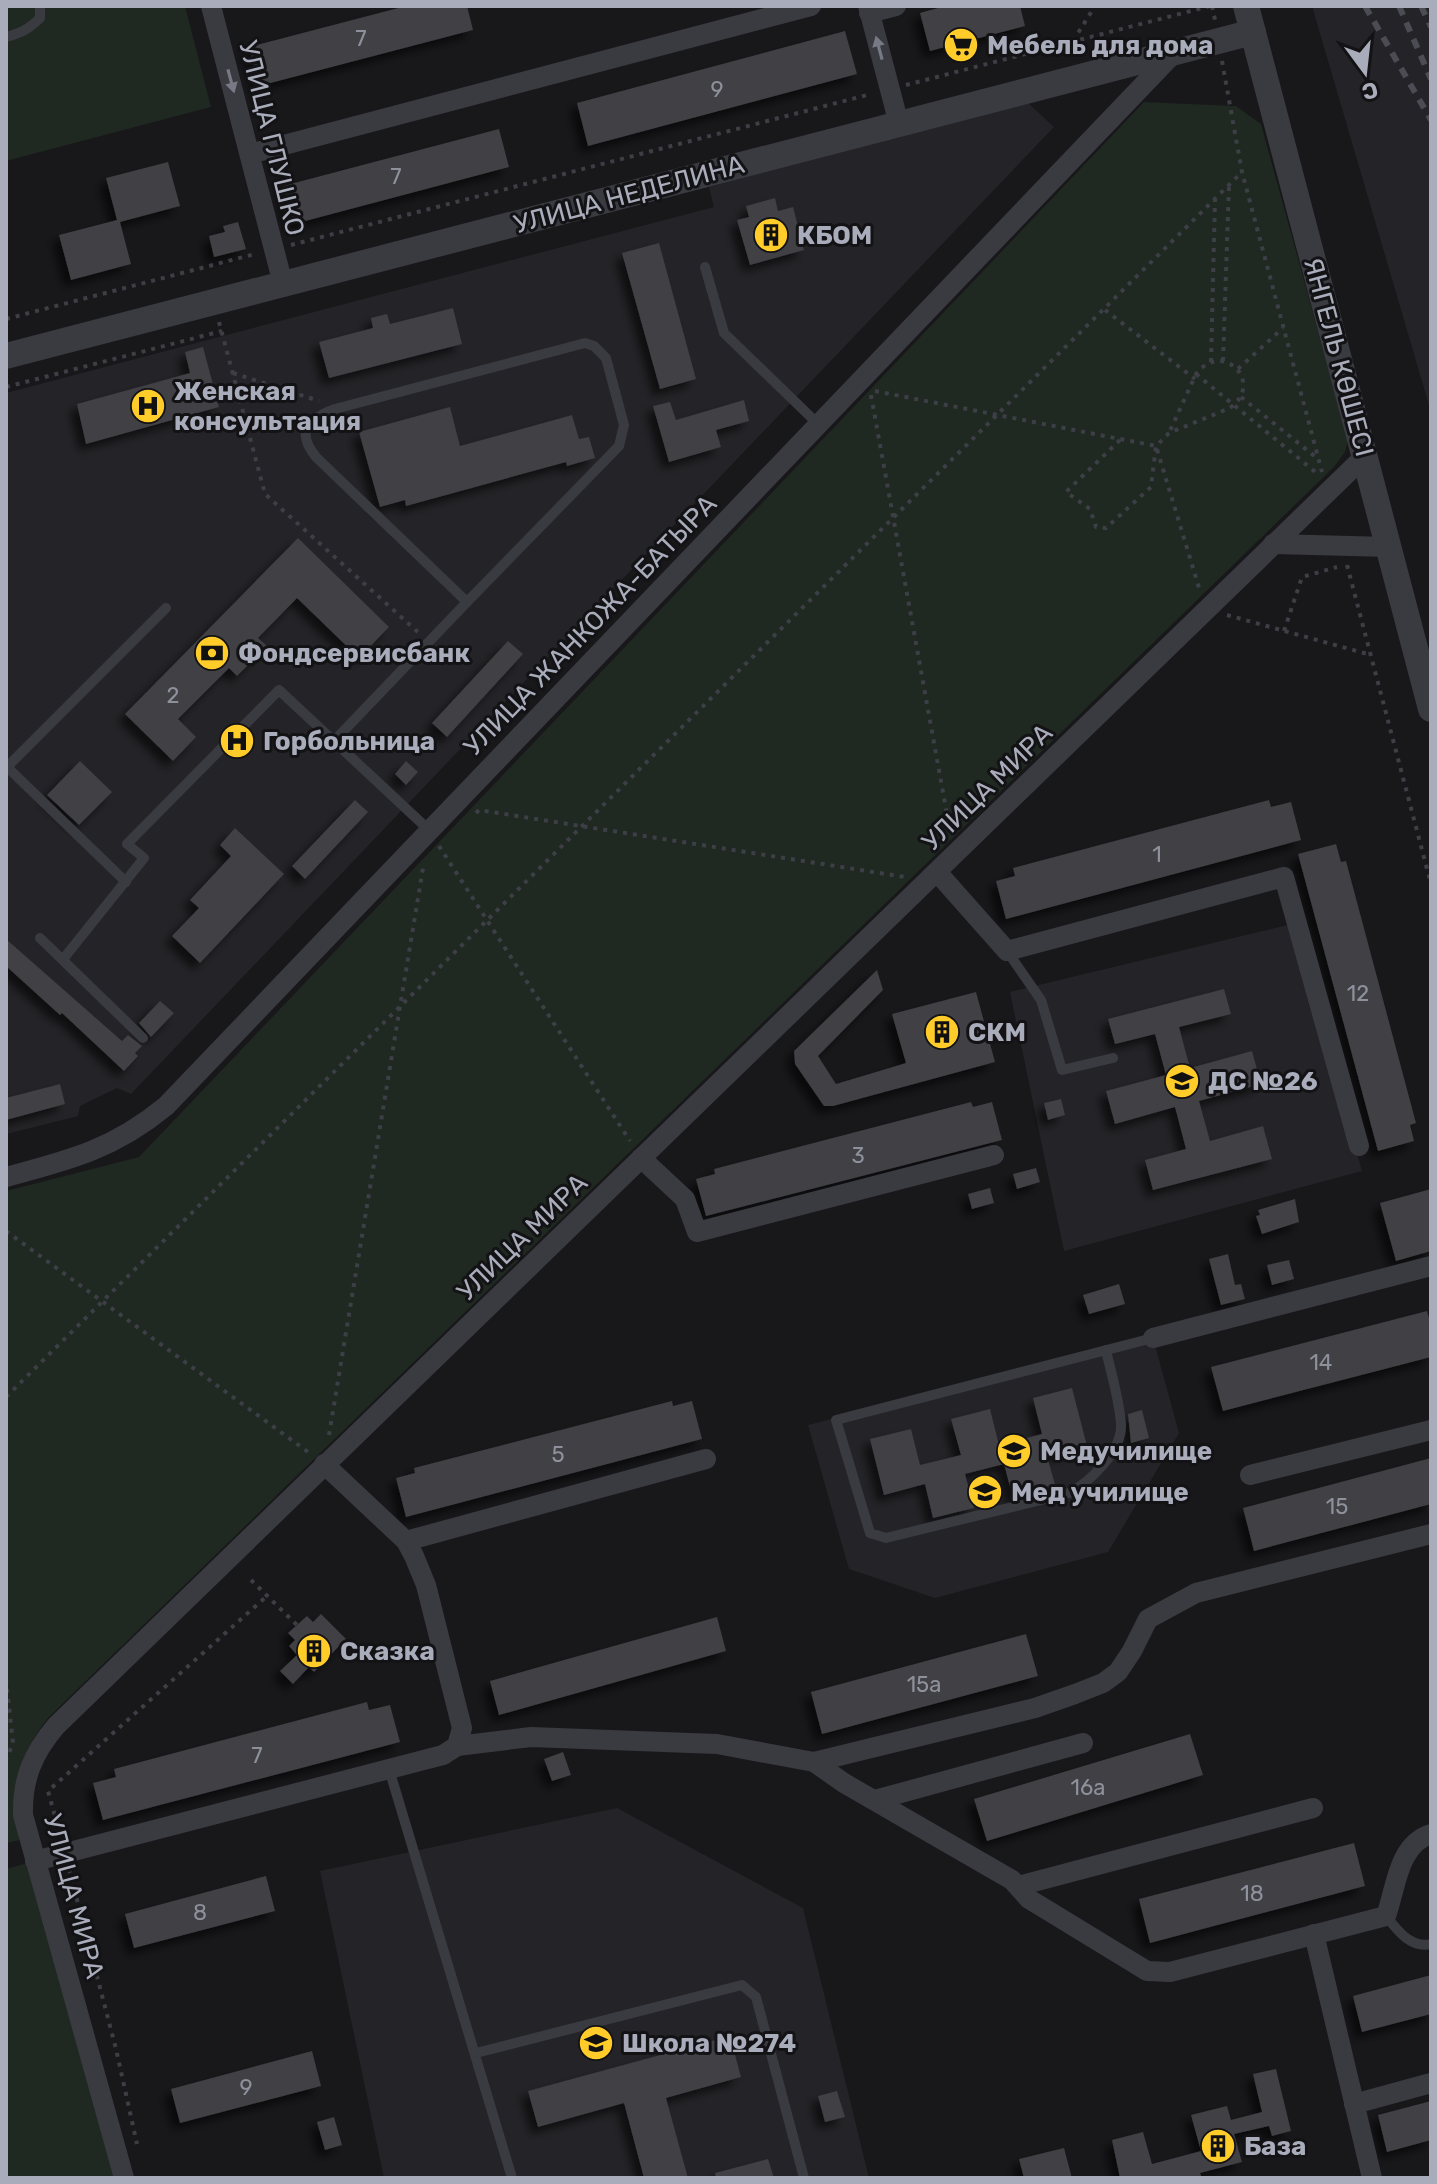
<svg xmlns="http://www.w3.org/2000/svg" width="1437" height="2184" font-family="Rubik,sans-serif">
  <defs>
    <filter id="shadow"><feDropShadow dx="-7" dy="7" stdDeviation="4" flood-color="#0009"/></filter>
  </defs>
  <rect width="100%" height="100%" fill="#18171a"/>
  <g fill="#242327">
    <path d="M1312,6H1431V412Z"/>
    <path d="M1026,101L1054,127L131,1094L117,1088L80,1106L78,1116L6,1134V393L714,207L709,187Z"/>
    <path d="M1292,924L1362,1171L1064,1251L1010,992Z"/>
    <path d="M1153,1338L1179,1433L1108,1552L935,1598L849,1569L808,1425Z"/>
    <path d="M617,1808L803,1908L869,2178H384L320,1871Z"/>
  </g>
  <g fill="#1f2821">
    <path d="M6,6H185L211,107L6,161Z"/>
    <path d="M1144,102L1236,106L1261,124L1348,440L1345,452L1334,467L49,1717C12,1764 17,1783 20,1840L6,1843V1191L139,1157Z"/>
    <path d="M35,1861L123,2178H6V1869Z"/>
  </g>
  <g fill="#3f3f44" filter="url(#shadow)">
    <path d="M406,6H467L473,30L259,86L249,47Z"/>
    <path d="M945,6H1020L1025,26L930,51L920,13Z"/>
    <path d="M845,31L857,74L588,146L577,103Z"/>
    <path d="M499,129L509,167L294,224L283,186Z"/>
    <path d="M168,162L180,206L120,222L131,264L71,280L59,235L117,220L106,178Z"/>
    <path d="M775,198L778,211L793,207L804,250L750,265L737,220L749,217L746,206Z"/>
    <path d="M238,222L246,249L214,257L209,236L225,232L223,226Z"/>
    <path d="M659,243L696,379L660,389L622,253Z"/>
    <path d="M453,308L462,344L329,378L319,342L373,328L371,318L387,314L390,324Z"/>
    <path d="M203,347L219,407L86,444L77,404L190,373L185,352Z"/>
    <path d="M744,400L749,421L716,430L721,447L669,462L653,406L670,402L676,420Z"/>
    <path d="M450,407L460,446L572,415L579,439L589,437L595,458L567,466L566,462L406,506L405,500L380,507L359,432Z"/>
    <path d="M298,538L389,627L359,658L297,598L258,638L267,646L237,676L229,668L178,719L196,737L173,761L125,714Z"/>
    <path d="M508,641L523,654L447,737L432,723Z"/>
    <path d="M80,761L112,792L79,825L47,795Z"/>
    <path d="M406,761L418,772L406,785L395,774Z"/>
    <path d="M355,800L368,812L305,879L292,866Z"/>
    <path d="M1269,800L1271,807L1291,802L1301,840L1006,919L996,881L1015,876L1013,868Z"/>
    <path d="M235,828L284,874L200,963L172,936L199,908L190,900L231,856L220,845Z"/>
    <path d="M1336,844L1341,862L1346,861L1416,1123L1410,1125L1414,1141L1378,1151L1298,854Z"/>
    <path d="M6,939L122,1041L128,1035L142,1046L135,1053L138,1056L124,1071L62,1013L60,1015L6,966Z"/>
    <path d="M877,970L883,990L818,1056L836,1084L906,1063L892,1014L976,992L995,1062L833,1106H824L795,1064L794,1051Z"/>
    <path d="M1224,989L1231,1014L1179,1027L1190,1068L1252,1051L1261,1084L1199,1101L1210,1141L1263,1126L1272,1159L1153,1190L1145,1160L1186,1149L1175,1107L1115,1124L1106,1091L1166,1075L1155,1034L1115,1044L1108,1019Z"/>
    <path d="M160,1001L174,1013L151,1037L139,1023Z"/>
    <path d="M60,1084L65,1104L6,1120V1098Z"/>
    <path d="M1061,1099L1065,1115L1048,1120L1044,1103Z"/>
    <path d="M971,1102L973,1107L992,1102L1002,1140L706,1216L696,1179L715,1174L714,1169Z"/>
    <path d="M1036,1168L1040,1182L1017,1189L1013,1174Z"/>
    <path d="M990,1188L994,1203L972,1209L968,1194Z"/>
    <path d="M1431,1189V1251L1396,1261L1380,1203Z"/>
    <path d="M1295,1199L1299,1222L1262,1234L1256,1216L1260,1215L1258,1210Z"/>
    <path d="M1228,1254L1235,1285L1241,1284L1245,1299L1221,1305L1209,1259Z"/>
    <path d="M1289,1260L1294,1279L1272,1285L1267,1265Z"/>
    <path d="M1119,1284L1125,1304L1089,1314L1083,1295Z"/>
    <path d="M1427,1311L1431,1325V1357L1223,1411L1211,1367Z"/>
    <path d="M1072,1388L1087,1446L1047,1456L1056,1488L1013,1498L1004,1464L965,1474L974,1508L933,1518L925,1484L884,1495L870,1439L911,1429L920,1465L961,1455L951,1419L990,1409L999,1445L1042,1434L1033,1398Z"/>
    <path d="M672,1401L673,1406L692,1401L702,1439L406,1517L396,1478L415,1473L414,1468Z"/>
    <path d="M1142,1410L1149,1438L1131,1443L1128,1414Z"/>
    <path d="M1431,1458V1504L1254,1551L1243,1508Z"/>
    <path d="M321,1614L346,1639L314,1672L309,1667L293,1684L280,1671L297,1655L289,1646L295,1640L288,1633L307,1616L313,1622Z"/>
    <path d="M717,1617L726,1651L499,1715L490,1681Z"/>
    <path d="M1026,1634L1038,1676L822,1734L811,1692Z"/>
    <path d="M367,1702L369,1710L390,1705L400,1742L103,1820L93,1783L116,1777L114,1769Z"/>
    <path d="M1190,1734L1203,1775L987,1841L974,1799Z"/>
    <path d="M563,1752L571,1775L552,1781L544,1759Z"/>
    <path d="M1354,1843L1365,1886L1150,1943L1139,1899Z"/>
    <path d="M266,1876L275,1911L134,1948L125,1914Z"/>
    <path d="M1431,1975V2014L1362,2032L1353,1996Z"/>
    <path d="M730,2036L741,2077L666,2098L688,2178H644L624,2103L538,2127L528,2091Z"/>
    <path d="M312,2051L321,2086L180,2123L171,2089Z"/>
    <path d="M1276,2069L1291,2131L1272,2136L1269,2126L1234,2134L1242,2162L1200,2173L1202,2178H1120L1112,2140L1143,2132L1152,2164L1201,2151L1191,2115L1227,2106L1231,2120L1262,2112L1253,2074Z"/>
    <path d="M837,2091L845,2117L825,2122L818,2096Z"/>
    <path d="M1431,2101V2140L1387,2152L1378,2115Z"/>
    <path d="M334,2117L342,2145L325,2150L317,2122Z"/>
    <path d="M1064,2148L1072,2178H1024L1019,2159Z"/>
    <path d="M768,2159L774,2178H716L715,2173Z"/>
  </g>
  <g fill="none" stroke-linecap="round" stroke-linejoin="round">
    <g stroke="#3e3f46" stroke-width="4" stroke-dasharray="4 6" stroke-linecap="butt">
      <path d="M1212,6L1215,20"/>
      <path d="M1073,41L1095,6"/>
      <path d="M1222,61L1242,172L1322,472"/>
      <path d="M906,85L1210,6"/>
      <path d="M291,245L871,94"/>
      <path d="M1105,310L1195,379"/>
      <path d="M6,319L255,254"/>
      <path d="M219,322L265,494L420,634"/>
      <path d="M1223,361L1229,185"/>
      <path d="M1211,362L1215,200"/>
      <path d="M1238,369L1283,328"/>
      <path d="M233,373L319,401"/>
      <path d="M1196,374L1319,475"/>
      <path d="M6,387L222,331"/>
      <path d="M875,391L1156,446L1200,591"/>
      <path d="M871,395L950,831"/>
      <path d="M1241,397L1317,458"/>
      <path d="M1120,440L1066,492L1090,509L1096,527L1106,528L1151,487L1156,446L1169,433L1230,408C1265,383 1223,339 1196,374L1169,433"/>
      <path d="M1347,565L1431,884"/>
      <path d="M1227,615L1371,655"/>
      <path d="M1284,631L1302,577L1337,567"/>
      <path d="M476,813L479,810L905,877"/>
      <path d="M439,846L630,1141"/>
      <path d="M6,1231L308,1452"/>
      <path d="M6,1397L1242,172"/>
      <path d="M329,1435L423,868"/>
      <path d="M251,1580L297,1625"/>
      <path d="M6,1679L13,1743L7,1758"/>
      <path d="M60,1834L48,1791L267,1596"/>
      <path d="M69,1869L116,2049L137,2144"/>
    </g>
    <g stroke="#3a3a41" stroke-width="10">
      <path d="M6,37C21,33 29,29 40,18V6"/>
      <path d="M705,267L724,333L818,424"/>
      <path d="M334,741L467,602L316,457C295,431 308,419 335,409L585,343L594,346L606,358L624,425L619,446L467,602"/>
      <path d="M6,766L126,882"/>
      <path d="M7,767L166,608"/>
      <path d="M40,938L143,1038"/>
      <path d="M1007,951L1041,1000L1062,1070L1113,1058"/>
      <path d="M64,958L144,858L127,844L279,690L429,830"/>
      <path d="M1106,1350C1111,1373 1120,1402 1121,1425C1122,1451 1090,1482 1069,1493L886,1538L870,1533L836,1420L1153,1338"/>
      <path d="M389,1769L512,2178"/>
      <path d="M1386,1916C1397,1930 1411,1949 1431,1944"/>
      <path d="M476,2053L742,1985L756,1997L804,2178"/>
    </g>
    <g stroke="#3a3a41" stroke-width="20">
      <path d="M211,6L283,284"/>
      <path d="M868,6L899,124"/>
      <path d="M869,13L896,6"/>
      <path d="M250,154L811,6"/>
      <path d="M1273,544L1389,547"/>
      <path d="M937,872L1007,951L1284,877L1359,1146"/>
      <path d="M641,1158L685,1199L697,1232L994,1155"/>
      <path d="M6,1177C70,1160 114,1149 166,1106L1174,53"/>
      <path d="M1153,1338L1431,1266"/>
      <path d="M1250,1475L1431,1430"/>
      <path d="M406,1541L706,1459"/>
      <path d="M457,1746L531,1737L717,1744L814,1762L1035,1708L1075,1694L1103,1683L1118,1672L1132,1651L1148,1619L1196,1593L1431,1534"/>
      <path d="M814,1762L844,1783L1012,1880L1029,1899L1147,1971L1170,1972L1386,1916C1396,1888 1398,1844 1431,1834"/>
      <path d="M875,1800L1083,1743"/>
      <path d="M35,1861L443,1755L457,1746L462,1728L426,1585L414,1556L406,1541L324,1464"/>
      <path d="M1018,1886L1313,1808"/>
      <path d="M1314,1934L1372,2178"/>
      <path d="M1354,2104L1431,2083"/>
      <path d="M124,2178L23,1815C22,1779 33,1753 56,1726L1365,456"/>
    </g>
    <g stroke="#3a3a41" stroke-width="26">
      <path d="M1246,6L1431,709"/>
      <path d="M6,356L1253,32"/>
    </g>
    <g stroke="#4b4c54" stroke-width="6" stroke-dasharray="10 8" stroke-linecap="butt">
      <path d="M1365,6L1431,120"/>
      <path d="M1399,6L1431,79"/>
      <path d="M1421,6L1431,27"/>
    </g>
  </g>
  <defs><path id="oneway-solid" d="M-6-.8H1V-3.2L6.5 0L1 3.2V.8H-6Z" transform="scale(2)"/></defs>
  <g fill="#777984">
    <use href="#oneway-solid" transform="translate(879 48) rotate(-105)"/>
    <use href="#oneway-solid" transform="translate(231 81) rotate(75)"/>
  </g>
  <defs>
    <g id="supermarket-disc" transform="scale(1.8)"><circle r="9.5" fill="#ffcc2a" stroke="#131215"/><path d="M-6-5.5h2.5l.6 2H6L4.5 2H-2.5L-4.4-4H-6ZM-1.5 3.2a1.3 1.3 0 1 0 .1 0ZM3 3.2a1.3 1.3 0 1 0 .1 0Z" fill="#111"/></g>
    <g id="building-disc" transform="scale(1.8)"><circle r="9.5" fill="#ffcc2a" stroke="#131215"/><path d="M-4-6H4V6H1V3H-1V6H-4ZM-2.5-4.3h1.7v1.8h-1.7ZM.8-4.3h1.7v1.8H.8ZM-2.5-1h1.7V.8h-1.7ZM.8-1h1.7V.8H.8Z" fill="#111"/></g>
    <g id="hospital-disc" transform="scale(1.8)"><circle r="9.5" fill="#ffcc2a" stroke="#131215"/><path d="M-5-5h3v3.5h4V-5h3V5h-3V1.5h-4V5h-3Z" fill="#111"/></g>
    <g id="bank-disc" transform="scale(1.8)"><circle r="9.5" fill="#ffcc2a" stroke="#131215"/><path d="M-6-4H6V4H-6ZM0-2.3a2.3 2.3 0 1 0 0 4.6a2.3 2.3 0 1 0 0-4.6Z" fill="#111"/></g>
    <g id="school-disc" transform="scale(1.8)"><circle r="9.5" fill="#ffcc2a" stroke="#131215"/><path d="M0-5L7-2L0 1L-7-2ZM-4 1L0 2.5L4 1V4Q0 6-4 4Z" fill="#111"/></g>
  </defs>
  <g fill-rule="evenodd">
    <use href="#supermarket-disc" x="961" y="45"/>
    <use href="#building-disc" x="771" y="235"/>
    <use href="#hospital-disc" x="148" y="406"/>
    <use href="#bank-disc" x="212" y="653"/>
    <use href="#hospital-disc" x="237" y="741"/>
    <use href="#building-disc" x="942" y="1032"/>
    <use href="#school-disc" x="1182" y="1081"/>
    <use href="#school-disc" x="1014" y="1451"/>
    <use href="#school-disc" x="985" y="1492"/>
    <use href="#building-disc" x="314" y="1651"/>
    <use href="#school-disc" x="596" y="2043"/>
    <use href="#building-disc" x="1218" y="2146"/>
  </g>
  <g text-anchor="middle" stroke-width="6" stroke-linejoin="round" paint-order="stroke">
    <g font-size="22" fill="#8e919c">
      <text x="361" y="46">7</text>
      <text x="717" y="97">9</text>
      <text x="396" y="184">7</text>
      <text x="173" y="703">2</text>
      <text x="1157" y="862">1</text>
      <text x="1358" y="1001">12</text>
      <text x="858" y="1163">3</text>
      <text x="1321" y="1370">14</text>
      <text x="558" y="1462">5</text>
      <text x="1337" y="1514">15</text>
      <text x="924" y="1692">15а</text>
      <text x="257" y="1763">7</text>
      <text x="1088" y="1795">16а</text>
      <text x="1252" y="1901">18</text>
      <text x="200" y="1920">8</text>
      <text x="246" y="2095">9</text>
    </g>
    <g font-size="26" font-weight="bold" fill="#a9acba" stroke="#131215" text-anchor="start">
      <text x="987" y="54">Мебель для дома</text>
      <text x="797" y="244">КБОМ</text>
      <text x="174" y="400">Женская<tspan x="174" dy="30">консультация</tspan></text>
      <text x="238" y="662">Фондсервисбанк</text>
      <text x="263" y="750">Горбольница</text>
      <text x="968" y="1041">СКМ</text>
      <text x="1208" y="1090">ДС №26</text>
      <text x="1040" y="1460">Медучилище</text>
      <text x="1011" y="1501">Мед училище</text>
      <text x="340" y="1660">Сказка</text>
      <text x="622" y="2052">Школа №274</text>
      <text x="1244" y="2155">База</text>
    </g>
    <g font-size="26" fill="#a9acba" stroke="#131215">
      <text transform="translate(272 138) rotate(76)" y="9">УЛИЦА ГЛУШКО</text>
      <text transform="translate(629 194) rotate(-15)" y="9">УЛИЦА НЕДЕЛИНА</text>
      <text transform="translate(1339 357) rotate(75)" y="9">ЯНГЕЛЬ КӨШЕСІ</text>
      <text transform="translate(590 625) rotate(-46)" y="9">УЛИЦА ЖАНКОЖА-БАТЫРА</text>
      <text transform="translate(987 787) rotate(-44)" y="9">УЛИЦА МИРА</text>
      <text transform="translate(522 1237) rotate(-44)" y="9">УЛИЦА МИРА</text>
      <text transform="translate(74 1896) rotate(75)" y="9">УЛИЦА МИРА</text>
    </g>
  </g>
  <rect width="1437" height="2184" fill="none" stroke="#a9acba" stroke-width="16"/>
  <g transform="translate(1365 72) rotate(165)" stroke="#131215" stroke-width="6" paint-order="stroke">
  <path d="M0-6L14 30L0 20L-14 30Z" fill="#a9acba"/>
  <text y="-12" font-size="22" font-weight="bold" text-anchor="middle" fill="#a9acba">С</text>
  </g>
</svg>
